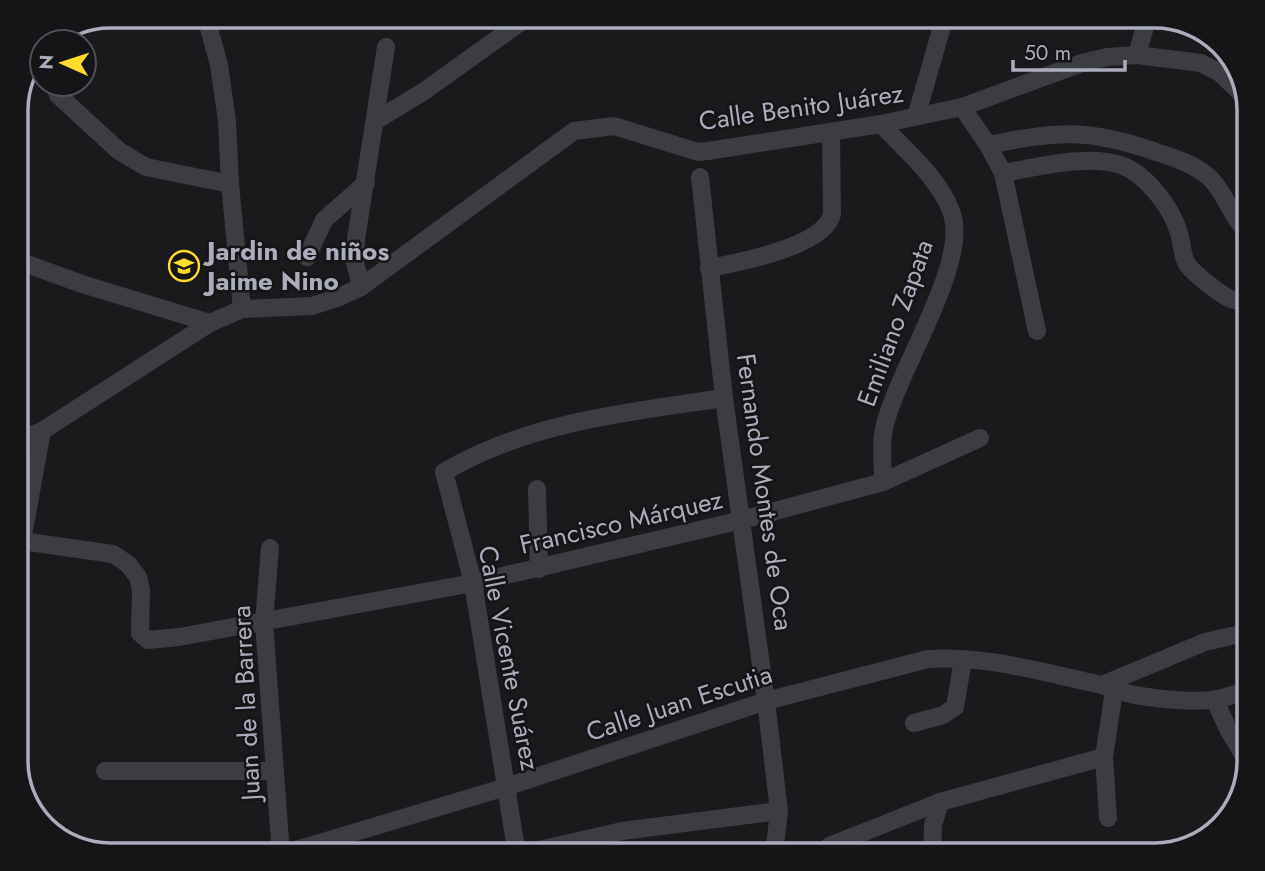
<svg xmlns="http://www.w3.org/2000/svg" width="1265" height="871" font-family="Jost,sans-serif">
  <rect width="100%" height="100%" fill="#1a191c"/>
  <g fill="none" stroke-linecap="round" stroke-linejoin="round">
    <g stroke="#3c3c43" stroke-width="18">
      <path d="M206,17L219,65L227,121L230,184"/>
      <path d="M50,42V40"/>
      <path d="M1137,55L1148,16"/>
      <path d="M54,84L58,95L119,151L146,167L230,184L242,309"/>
      <path d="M962,107L988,145C1057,131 1089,128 1156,152C1175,158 1194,164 1209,177C1226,193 1232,219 1249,234"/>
      <path d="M916,117L945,16"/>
      <path d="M375,121L423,92L529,16"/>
      <path d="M881,124C906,151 938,177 951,211C972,263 892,377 883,434C881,449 883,467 883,482"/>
      <path d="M988,145L1003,173C1038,167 1087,154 1121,165C1146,174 1172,208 1179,233C1182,243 1182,256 1187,264C1193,273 1224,298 1234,300C1239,301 1244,299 1249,297"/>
      <path d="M1003,173L1037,331"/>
      <path d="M700,177L724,398L766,701L779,811L774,855"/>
      <path d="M307,257L324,220L366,183"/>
      <path d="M16,260L82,284L210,323"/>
      <path d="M709,268C737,263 826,246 832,214L831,132"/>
      <path d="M361,287L355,262L356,239L386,47"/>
      <path d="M1246,389H1249"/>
      <path d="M16,441L42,431L210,323L242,309L312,306L337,298L361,287L574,131L614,126L698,152L708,151L881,124L962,107L1082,63L1107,57L1137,55L1201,63L1220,73L1246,98"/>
      <path d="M537,489L539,569"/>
      <path d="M22,541L113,554L128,564L138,577L141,590L140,633L148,640L179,637L473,583L742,520L883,482L980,438"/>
      <path d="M270,548L264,622L281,854"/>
      <path d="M16,562L22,541L42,431"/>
      <path d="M1102,685L1205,642L1249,632"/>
      <path d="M1215,700L1228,729L1249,764"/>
      <path d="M914,723L943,715L955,707L963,660"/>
      <path d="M105,771H274"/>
      <path d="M1108,818L1104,757L1114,691"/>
      <path d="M829,846L940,802L1104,757"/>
      <path d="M279,855L506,787L766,701L928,659C986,655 1046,673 1102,685C1125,697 1191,704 1217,699C1228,697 1239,693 1249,690"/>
      <path d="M517,855L473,583L444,472C528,422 630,412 724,398"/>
      <path d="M517,855L622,831L779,811"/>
      <path d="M932,855L933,825L940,802"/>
    </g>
  </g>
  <defs>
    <g id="school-ring" transform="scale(1.575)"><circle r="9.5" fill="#151417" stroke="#ffdb2e" stroke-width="1.5"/><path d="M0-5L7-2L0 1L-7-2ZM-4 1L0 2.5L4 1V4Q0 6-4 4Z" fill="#ffdb2e"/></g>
  </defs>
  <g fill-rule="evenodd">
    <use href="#school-ring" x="184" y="266"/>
  </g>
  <g text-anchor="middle" stroke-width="5" stroke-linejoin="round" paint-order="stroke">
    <g font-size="26" fill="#abadbc" stroke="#151417">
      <text transform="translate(801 107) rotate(-8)" y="9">Calle Benito Juárez</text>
      <text transform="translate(895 323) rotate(-70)" y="9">Emiliano Zapata</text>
      <text transform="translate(765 492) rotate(82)" y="9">Fernando Montes de Oca</text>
      <text transform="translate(621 522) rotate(-13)" y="9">Francisco Márquez</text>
      <text transform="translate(509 658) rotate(79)" y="9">Calle Vicente Suárez</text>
      <text transform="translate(246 703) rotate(-93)" y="9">Juan de la Barrera</text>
      <text transform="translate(679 703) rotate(-18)" y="9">Calle Juan Escutia</text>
    </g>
    <g font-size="26" font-weight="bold" fill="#abadbc" stroke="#151417" text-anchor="start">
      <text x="207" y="260">Jardin de niños<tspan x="207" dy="30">Jaime Nino</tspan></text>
    </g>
  </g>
  <path d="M0 0H1265V871H0ZM110 28H1155A82 82 0 0 1 1237 110V761A82 82 0 0 1 1155 843H110A82 82 0 0 1 28 761V110A82 82 0 0 1 110 28Z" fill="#151417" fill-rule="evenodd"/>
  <path fill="none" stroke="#abadbc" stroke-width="3.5" d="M110 28H1155A82 82 0 0 1 1237 110V761A82 82 0 0 1 1155 843H110A82 82 0 0 1 28 761V110A82 82 0 0 1 110 28Z"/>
  <g transform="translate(63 63) rotate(273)"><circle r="33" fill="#151417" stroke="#515159" stroke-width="2"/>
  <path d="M0-5L12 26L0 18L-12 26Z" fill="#ffdb2e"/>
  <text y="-10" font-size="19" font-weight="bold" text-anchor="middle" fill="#abadbc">N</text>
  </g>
  <path d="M1013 60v10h112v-10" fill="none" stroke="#abadbc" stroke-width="3.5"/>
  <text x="1024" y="60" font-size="21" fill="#abadbc" stroke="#151417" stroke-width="5" paint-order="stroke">50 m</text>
</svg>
